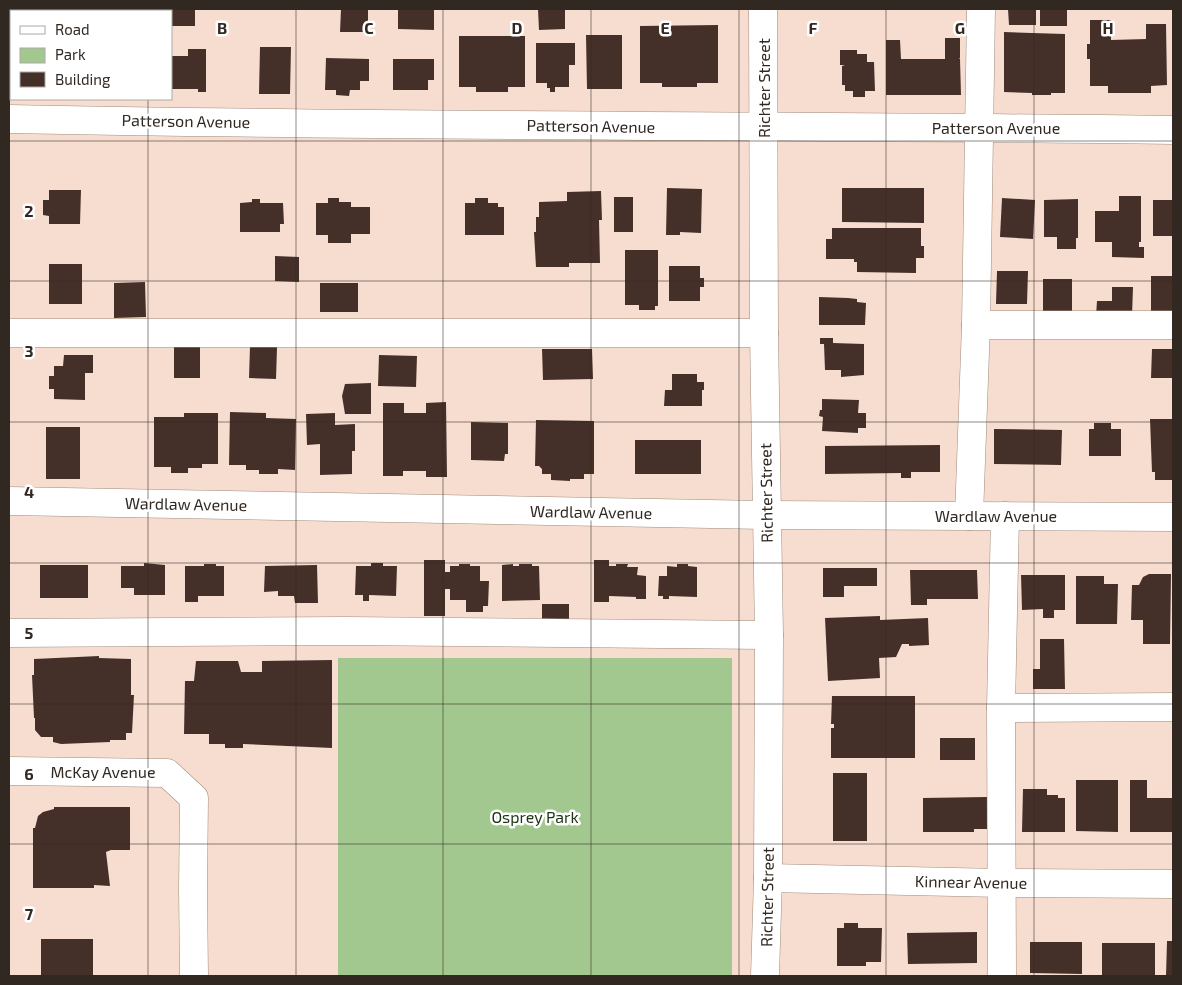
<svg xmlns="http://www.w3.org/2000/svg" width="1182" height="985" font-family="'Exo 2',sans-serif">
  <rect width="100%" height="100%" fill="#f6ddcf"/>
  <rect fill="#a2c88f" x="338" y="658" width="394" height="318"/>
  <g fill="#453029">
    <rect x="117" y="9" width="28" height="2"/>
    <path d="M158,9H195V26H171V11H158Z"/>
    <path d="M341,9H368V22H365V32H340Z"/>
    <path d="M398,9H434V30L398,29Z"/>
    <path d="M538,9H565V29L539,30Z"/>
    <path d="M1008,9H1036V25H1009Z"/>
    <rect x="1040" y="9" width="27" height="17"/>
    <path d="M1090,20H1111V40L1146,39V24H1166L1167,85L1151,86V93H1108V86H1090V59H1087V44H1090Z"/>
    <path d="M718,25V83H697V87H662V83H640V26Z"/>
    <path d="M1004,32L1065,34V93H1051V95H1032V93L1004,92Z"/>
    <path d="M586,35H622V89H587Z"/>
    <path d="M459,36H525V87H508V92H476V87H459Z"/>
    <path d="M945,38H960V58L959,59H960L961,95H886V40H900L901,59H945Z"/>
    <path d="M536,43H575V65H569V87H555V92H550V88H547V83H536Z"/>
    <path d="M260,47H291L290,94H259Z"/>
    <path d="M188,49H206V92H198V89H172V56H188Z"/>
    <path d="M840,50H857V54H867V62H874L875,91H865V97H853V91H845V85H842V66L845,65H840Z"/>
    <path d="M326,58L369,59V81H360V90H350L349,96L336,95V90H325Z"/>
    <path d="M393,59H434V80H428V90H393Z"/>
    <path d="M667,188L702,189L701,233L680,232V235H666Z"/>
    <path d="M842,188H924V223L842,222Z"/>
    <path d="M49,190H81L80,224H49V216L43,215V200H49Z"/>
    <path d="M601,191L602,220H599L600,263H569V267H536L534,232H536V217H539V202L567,201V192Z"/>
    <path d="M1119,196H1141V242H1139V247H1144V258L1112,257V242H1095V211H1119Z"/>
    <rect x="614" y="197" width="19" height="35"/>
    <path d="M328,198H339V202H351V207H370V234H351V243H328V235H316V203H328Z"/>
    <path d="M475,198H488V203H498V207H504V235H465V203H475Z"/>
    <path d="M1002,198L1035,200L1033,239L1000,237Z"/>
    <path d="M252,199H260V203H283L284,224H280V232H240V203L252,202Z"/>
    <path d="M1078,199V238H1076V249H1057V237H1044V200Z"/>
    <rect x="1153" y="200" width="20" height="36"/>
    <path d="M832,228H921V246H924V258H916V273L857,272V262H854V259H826V239H832Z"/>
    <path d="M625,250H658V306H655V310H639V305H625Z"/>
    <path d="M275,256L299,257V282L275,281Z"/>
    <rect x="49" y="264" width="33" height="40"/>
    <path d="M669,266H700V278H704V287H700V301H669Z"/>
    <path d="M997,271H1028L1027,304H996Z"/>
    <rect x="1151" y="276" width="22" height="35"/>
    <rect x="1043" y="279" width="29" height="34"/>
    <path d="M145,282L146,317L114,318V283Z"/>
    <rect x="320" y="283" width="38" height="29"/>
    <path d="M1112,287H1133L1132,316H1096L1097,301H1112Z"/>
    <path d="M819,297L848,298L857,299V302L866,303L865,325H819Z"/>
    <path d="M820,338H833V343L864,344V375L841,377V370H825L824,344H820Z"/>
    <rect x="174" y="346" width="26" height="32"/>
    <path d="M250,346L277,347L276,379L249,378Z"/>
    <path d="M542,349H592L593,379L543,380Z"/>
    <path d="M1152,349H1173V378H1151Z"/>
    <path d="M64,355H93V373H85V400L54,399V389H49V376H54V366H63Z"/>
    <path d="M379,355L417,356L416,387L378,386Z"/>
    <path d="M672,374H697V382H704V390H702V406H664L665,390H672Z"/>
    <path d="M371,383V414H345L342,396L345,384Z"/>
    <path d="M822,399L859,400L858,413H866V428H858V433L822,431L823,417L819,416L820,410H822Z"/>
    <path d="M446,402L447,477H426V471H403V476H383V403H404V413H426V403Z"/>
    <path d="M230,412L266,413V418L296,419L295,470L278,469V474H259V470H246V465H229Z"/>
    <path d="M184,413H218V464H202V468H188V473H171V467H154V417H184Z"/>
    <path d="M335,413V425L355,424V451H352V474L320,475V444L307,445L306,414Z"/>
    <path d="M1150,419H1173V480H1155V472H1152Z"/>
    <path d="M536,420L594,421V474H584V479H570V481L551,480V474H542V469L539,466H535Z"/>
    <path d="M471,422L508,423V454H505L504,461L471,460Z"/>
    <path d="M1094,423H1111V429H1121V456H1089V429H1094Z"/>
    <rect x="46" y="427" width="34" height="52"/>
    <path d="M994,429L1062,430L1061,465L994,464Z"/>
    <rect x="635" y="440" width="66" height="34"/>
    <path d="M940,445V472H911V478H901V473L825,474V446Z"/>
    <path d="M424,560H445V572H450V566H459V564H470V566H480V581H489L488,606H483V612H466V600H450V589H445V616H424Z"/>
    <path d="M594,560H609V566H616V564H628L627,567H638L637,575L646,576V599H636V597L609,596V602H594Z"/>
    <path d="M144,563L165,565V595H134V588H121V566H144Z"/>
    <path d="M371,563H383V566H397L396,596L369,595V601H363V595H355L356,566H371Z"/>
    <path d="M204,564H216V566H224V596H198V602H185V566H204Z"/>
    <path d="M513,564V566H519V564H532V566H539L540,600L502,601V565Z"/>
    <path d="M677,564H688V566L697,567V597L669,596V599H663V596H658L659,576H667V566L677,567Z"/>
    <rect x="40" y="565" width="48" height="33"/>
    <path d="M317,565L318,603H295L294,596H278V591L264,592L265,566Z"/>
    <path d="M823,568H877V586H844V597H823Z"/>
    <path d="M910,570H977L978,599H927V605H911Z"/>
    <path d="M1149,574H1171L1170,644H1143V620H1131L1132,585H1139L1143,577Z"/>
    <path d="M1021,575H1065V610H1054V618H1043V609L1022,610Z"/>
    <path d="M1076,576H1104V584H1118L1117,624H1076Z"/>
    <rect x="542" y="604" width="27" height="24"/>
    <path d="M880,616V620L928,618L929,645L909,646V644H902L896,657L879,658L880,678L828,681L825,618Z"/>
    <path d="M1040,639H1064L1065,689H1033V669H1040Z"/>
    <path d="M99,656V658L131,659V695H134L132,733H126V740H110V742L61,744L53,742V737H41L35,730V718H34L32,675H34V659Z"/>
    <path d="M332,660V748L243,744V748H225V744H209V734H184L185,681H194L196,661H238L241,672H262V661Z"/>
    <path d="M832,696H915V758H831V728H834V724H831Z"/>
    <rect x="940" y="738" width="35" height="22"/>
    <rect x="833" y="773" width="34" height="68"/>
    <path d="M1076,780H1118V832L1076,831Z"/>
    <path d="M1130,780H1147V798H1173V832H1130Z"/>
    <path d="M1023,789H1047V795H1058V798H1065V832H1022Z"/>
    <path d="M987,797V829H974V832H923V798Z"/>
    <path d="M54,807H130V850H111L106,852L110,886L94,885V888H33V828H35L38,816L43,812L54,809Z"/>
    <path d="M844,923H858V928H882L881,962H866V966H837V928H844Z"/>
    <path d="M977,932V963L908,964L907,933Z"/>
    <rect x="41" y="939" width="52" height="37"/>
    <path d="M1167,941H1173V976H1166Z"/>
    <path d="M1030,942H1082V974L1030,973Z"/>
    <rect x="1102" y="943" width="53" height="33"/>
  </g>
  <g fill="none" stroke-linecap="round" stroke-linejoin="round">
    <g stroke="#a18b7d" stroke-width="29">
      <g id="minor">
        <path d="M9,119C397,127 785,125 1173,130"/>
        <path d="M976,325H1173"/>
        <path d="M9,333H764"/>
        <path d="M9,501L766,515L1173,517"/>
        <path d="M969,516L976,325L981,9"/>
        <path d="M9,633L346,631L769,635"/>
        <path d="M1001,708L1173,707"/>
        <path d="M9,771L167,773L194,798L193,889L194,976"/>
        <path d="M768,878L1001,883L1173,884"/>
        <path d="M1002,976L1001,708L1005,516"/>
      </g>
    </g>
    <g stroke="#a18b7d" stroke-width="29">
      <path id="major" d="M763,9L764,333L769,635L768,878L765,976"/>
    </g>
    <use href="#minor" stroke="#fff" stroke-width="28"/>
    <use href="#major" stroke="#fff" stroke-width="28"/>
  </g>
  <path fill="none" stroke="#312822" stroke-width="1" stroke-opacity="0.55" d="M148,9V11M296,9V976M443,9V976M591,9V976M739,9V976M886,9V976M1034,9V976M148,99V976M9,141H1173M9,281H1173M9,422H1173M9,563H1173M9,704H1173M9,844H1173"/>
  <g text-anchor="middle" stroke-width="5" stroke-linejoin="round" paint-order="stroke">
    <g font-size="16" fill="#312822" stroke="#fff">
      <text transform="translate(764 88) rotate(-90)" y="6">Richter Street</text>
      <text transform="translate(186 121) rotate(1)" y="6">Patterson Avenue</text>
      <text transform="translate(591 126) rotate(1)" y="6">Patterson Avenue</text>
      <text x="996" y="134">Patterson Avenue</text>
      <text transform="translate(766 493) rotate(-91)" y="6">Richter Street</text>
      <text transform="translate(186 504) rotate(1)" y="6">Wardlaw Avenue</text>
      <text transform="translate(591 512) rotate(1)" y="6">Wardlaw Avenue</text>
      <text x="996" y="522">Wardlaw Avenue</text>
      <text x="103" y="778">McKay Avenue</text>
      <text transform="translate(971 882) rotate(1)" y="6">Kinnear Avenue</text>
      <text transform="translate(767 897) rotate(-89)" y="6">Richter Street</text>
    </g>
    <g font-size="16" fill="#1e3412" stroke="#fff">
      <text x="535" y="823">Osprey Park</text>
    </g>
  </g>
  <g font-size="16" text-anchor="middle" font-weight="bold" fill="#312822" stroke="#fff" stroke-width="5" stroke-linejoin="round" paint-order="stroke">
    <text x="222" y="34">B</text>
    <text x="369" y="34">C</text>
    <text x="517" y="34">D</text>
    <text x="665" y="34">E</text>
    <text x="813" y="34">F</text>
    <text x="960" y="34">G</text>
    <text x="1108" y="34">H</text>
    <text x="29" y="217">2</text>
    <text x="29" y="357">3</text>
    <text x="29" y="498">4</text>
    <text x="29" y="639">5</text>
    <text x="29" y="780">6</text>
    <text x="29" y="920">7</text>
  </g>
  <rect width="1182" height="985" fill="none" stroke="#312822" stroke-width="20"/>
  <rect x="10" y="10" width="162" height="90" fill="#ffffff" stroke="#ada9a7"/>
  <rect x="20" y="26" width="25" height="8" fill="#ffffff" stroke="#ada9a7"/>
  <text x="55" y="35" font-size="15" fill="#312822">Road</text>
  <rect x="20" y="48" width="25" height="15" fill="#a2c88f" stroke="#ada9a7"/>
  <text x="55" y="60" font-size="15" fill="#312822">Park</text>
  <rect x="20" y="72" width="25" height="15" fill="#453029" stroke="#ada9a7"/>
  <text x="55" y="85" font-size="15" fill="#312822">Building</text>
</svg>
